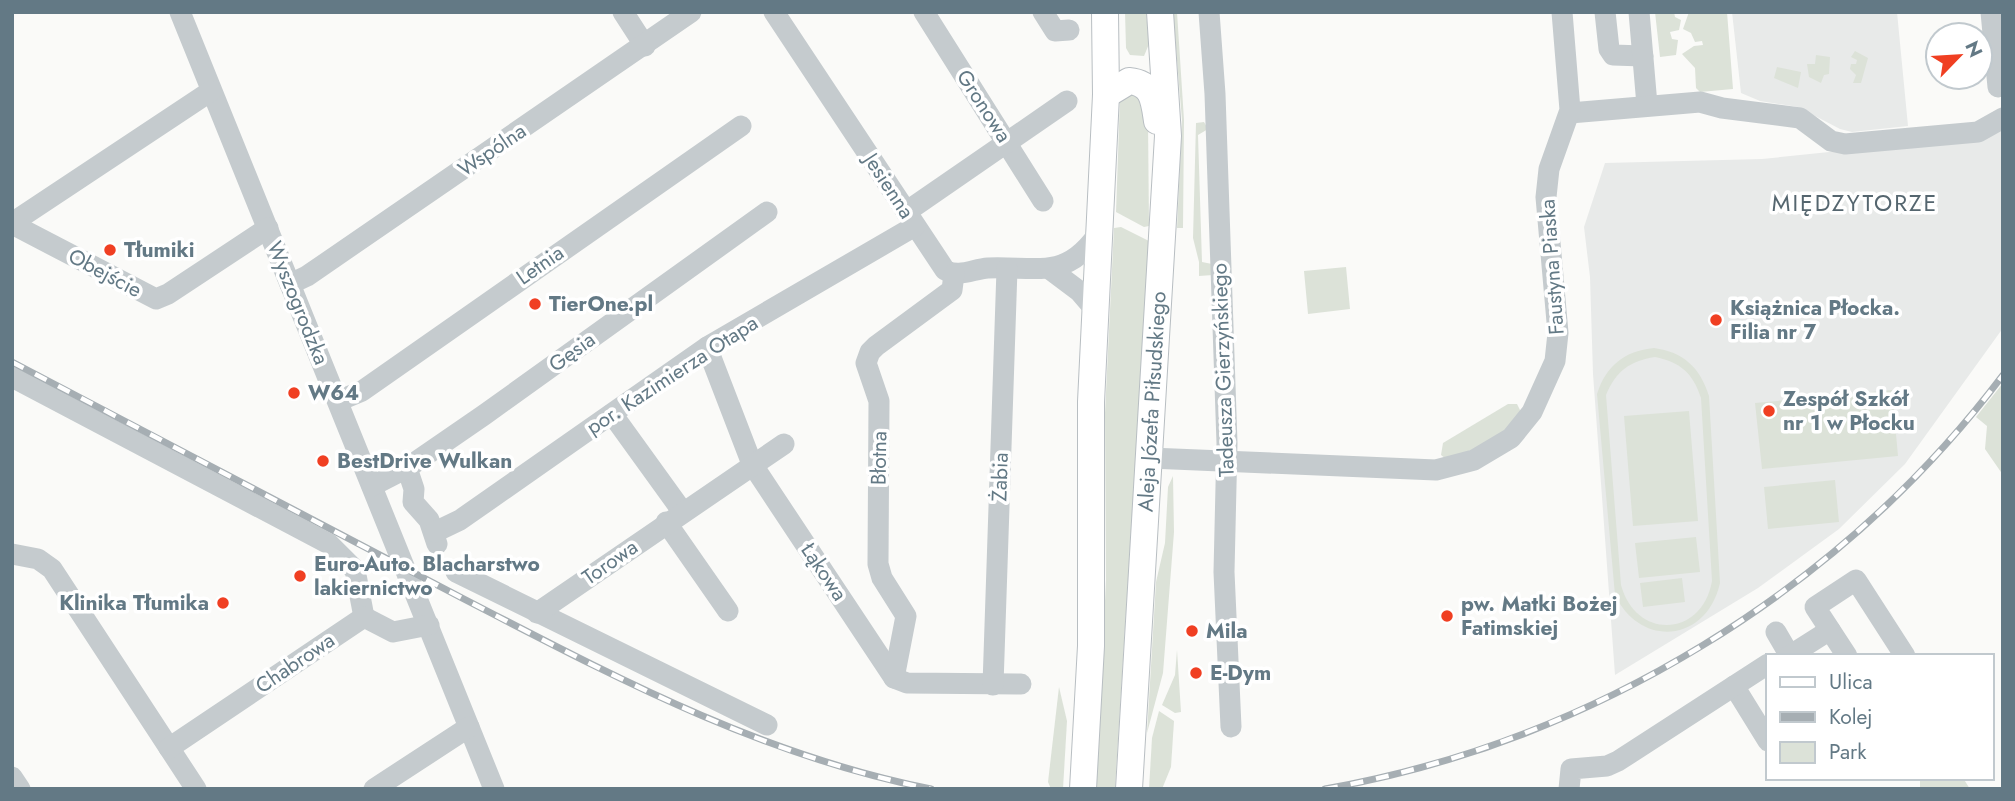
<svg xmlns="http://www.w3.org/2000/svg" width="2015" height="801" font-family="Jost,sans-serif">
  <rect width="100%" height="100%" fill="#fafaf8"/>
  <g fill="#e8eae9">
    <path d="M1732,12H1897L1908,126L1852,132L1840,129L1798,107L1760,101L1741,93Z"/>
    <path d="M2003,124V328L1905,464L1839,529L1758,588L1615,675L1593,374L1590,277L1584,227L1605,163L1762,159L1985,136Z"/>
  </g>
  <g fill="#dce2d8" fill-rule="evenodd">
    <path d="M1125,12H1146L1149,44L1144,56L1130,55L1126,48Z"/>
    <path d="M1173,12H1177L1184,120L1183,228H1177L1182,120Z"/>
    <path d="M1655,12H1674L1675,17L1681,20L1679,30L1670,32L1672,39L1678,40L1676,55L1660,57Z"/>
    <path d="M1689,12H1727L1733,89L1700,92L1696,88L1695,68L1682,54L1694,46L1703,45L1702,41L1695,42L1691,33L1683,29Z"/>
    <path d="M1855,51L1868,58L1861,83H1853L1856,75L1850,69L1851,64H1856L1857,60L1851,57Z"/>
    <path d="M1816,55L1830,57L1829,74L1824,75L1821,83L1809,77L1807,64H1815Z"/>
    <path d="M1777,67L1801,72L1798,88L1774,78Z"/>
    <path d="M1134,88L1148,121L1149,226L1144,227L1116,212L1120,98Z"/>
    <path d="M1204,122L1208,129L1198,135L1202,262L1212,264L1213,275L1199,276V262L1193,238L1196,123Z"/>
    <path d="M1121,227L1149,241L1115,789H1096L1106,580L1105,413L1114,228Z"/>
    <path d="M1346,267L1350,309L1308,314L1304,271Z"/>
    <path d="M1654,348C1683,352 1700,367 1709,396L1720,583C1707,642 1641,649 1615,595L1597,394C1606,366 1624,351 1654,348ZM1655,357C1680,362 1693,373 1701,398L1712,581C1702,638 1636,640 1621,585L1606,395C1616,371 1630,361 1655,357Z"/>
    <path d="M2003,383V475L1985,449L1987,426L1976,417Z"/>
    <path d="M1892,390L1898,456L1762,469L1755,403Z"/>
    <path d="M1508,404H1517L1521,412L1494,442L1446,459L1441,455L1443,443Z"/>
    <path d="M1689,411L1698,521L1633,526L1624,416Z"/>
    <path d="M1173,476L1174,532L1163,673L1147,733L1156,582L1165,543L1168,487Z"/>
    <path d="M1835,480L1839,522L1768,529L1764,487Z"/>
    <path d="M1696,537L1700,572L1639,578L1635,543Z"/>
    <path d="M1682,578L1685,602L1643,607L1640,583Z"/>
    <path d="M1177,650L1181,712L1175,713L1162,705L1175,675Z"/>
    <path d="M1059,687L1067,721L1063,789H1051L1048,782Z"/>
    <path d="M1159,711L1174,721L1171,767L1162,789H1149L1152,738Z"/>
    <path d="M1920,778H1963L1970,789H1920Z"/>
  </g>
  <g fill="none" stroke-linecap="round" stroke-linejoin="round">
    <g stroke="#b8bec2" stroke-width="28">
      <g id="major">
        <path d="M1106,95L1129,81C1153,83 1154,101 1157,121"/>
        <path d="M1083,789L1091,646V402L1106,95L1105,12"/>
        <path id="s1" d="M1129,789L1168,136L1160,12"/>
      </g>
    </g>
    <g stroke="#c5cbce" stroke-width="21">
      <path d="M180,12L494,789"/>
      <path d="M623,12L645,46"/>
      <path d="M774,12L945,270C959,278 973,269 988,268C1038,266 1067,281 1100,231"/>
      <path d="M924,12L1043,201"/>
      <path d="M1043,12L1055,31L1069,30"/>
      <path d="M1209,12L1215,94L1227,443L1224,572L1231,727"/>
      <path d="M1605,12L1609,49L1613,55L1643,56"/>
      <path d="M1639,12L1647,105"/>
      <path d="M1991,12L1998,87"/>
      <path d="M1570,113L1700,102L1722,108L1800,118L1831,141L1845,144L1978,132L2003,118"/>
      <path d="M906,212L1067,101"/>
      <path d="M12,223L211,91"/>
      <path d="M12,224L156,299L168,294L268,228"/>
      <path d="M1051,270L1079,291L1097,312"/>
      <path d="M290,284L307,276L691,12"/>
      <path d="M707,347L752,464L894,678L907,683L1021,684"/>
      <path d="M12,377L329,544L355,570L364,617"/>
      <path d="M338,401L362,391L741,126"/>
      <path d="M612,414L682,511"/>
      <path d="M1150,458L1436,470L1474,460L1511,438L1532,412L1555,361L1558,333L1546,197L1549,169L1570,110L1562,12"/>
      <path d="M407,468L414,489L413,502L429,520L437,544"/>
      <path d="M372,486L407,468L484,415L767,212"/>
      <path d="M666,522L728,611"/>
      <path d="M435,532L460,520L707,347L915,226"/>
      <path d="M12,554L38,559L52,569L196,789"/>
      <path d="M456,572L767,725"/>
      <path d="M537,613L784,444"/>
      <path d="M1776,632L1790,656"/>
      <path d="M1789,656L1830,630"/>
      <path d="M1847,656L1815,607L1856,580L1905,656"/>
      <path d="M894,678L906,616L882,578L878,564L879,401L866,363L870,352L876,346L952,290L954,274"/>
      <path d="M993,685L1007,269"/>
      <path d="M1734,686L1768,741"/>
      <path d="M169,748L364,617L393,632L429,625"/>
      <path d="M12,777L20,789"/>
      <path d="M374,789L469,727"/>
      <path d="M1569,789L1571,769L1607,766L1618,761L1768,664"/>
    </g>
    <use href="#major" stroke="#fff" stroke-width="26"/>
    <g stroke="#a6aeb3" stroke-width="7">
      <g id="rail">
        <path d="M12,362C162,440 312,520 462,598C615,677 760,755 931,789"/>
        <path d="M1325,789C1591,742 1840,591 2003,375"/>
      </g>
    </g>
    <use href="#rail" stroke="#fff" stroke-width="4.5" stroke-dasharray="13" stroke-linecap="butt"/>
  </g>
  <g fill="#f03f22" stroke="#fff" stroke-width="2.5">
    <circle cx="110" cy="250" r="7"/>
    <circle cx="535" cy="304" r="7"/>
    <circle cx="1716" cy="320" r="7"/>
    <circle cx="294" cy="393" r="7"/>
    <circle cx="1769" cy="411" r="7"/>
    <circle cx="323" cy="461" r="7"/>
    <circle cx="300" cy="576" r="7"/>
    <circle cx="223" cy="603" r="7"/>
    <circle cx="1447" cy="616" r="7"/>
    <circle cx="1192" cy="631" r="7"/>
    <circle cx="1196" cy="673" r="7"/>
  </g>
  <g text-anchor="middle" stroke-width="7" stroke-linejoin="round" paint-order="stroke">
    <g font-size="21" fill="#637985" stroke="#fff">
      <text transform="translate(984 106) rotate(57)" y="7">Gronowa</text>
      <text transform="translate(492 150) rotate(-34)" y="7">Wspólna</text>
      <text transform="translate(889 186) rotate(57)" y="7">Jesienna</text>
      <text transform="translate(540 265) rotate(-35)" y="7">Letnia</text>
      <text transform="translate(1552 267) rotate(-94)" y="7">Faustyna Piaska</text>
      <text transform="translate(105 273) rotate(28)" y="7">Obejście</text>
      <text transform="translate(298 303) rotate(68)" y="7">Wyszogrodzka</text>
      <text transform="translate(572 352) rotate(-36)" y="7">Gęsia</text>
      <text transform="translate(1223 370) rotate(-92)" y="7">Tadeusza Gierzyńskiego</text>
      <text transform="translate(672 375) rotate(-33)" y="7">por. Kazimierza Otapa</text>
      <text dy="7" stroke="none"><textPath href="#s1" startOffset="388">Aleja Józefa Piłsudskiego</textPath></text>
      <text transform="translate(879 458) rotate(-89)" y="7">Błotna</text>
      <text transform="translate(1000 477) rotate(-88)" y="7">Żabia</text>
      <text transform="translate(610 562) rotate(-35)" y="7">Torowa</text>
      <text transform="translate(824 572) rotate(56)" y="7">Łąkowa</text>
      <text transform="translate(295 663) rotate(-34)" y="7">Chabrowa</text>
    </g>
    <g font-size="21" font-weight="bold" fill="#637985" stroke="#fff" text-anchor="start">
      <text x="124" y="257">Tłumiki</text>
      <text x="549" y="311">TierOne.pl</text>
      <text x="1730" y="315">Książnica Płocka.<tspan x="1730" dy="24">Filia nr 7</tspan></text>
      <text x="308" y="400">W64</text>
      <text x="1783" y="406">Zespół Szkół<tspan x="1783" dy="24">nr 1 w Płocku</tspan></text>
      <text x="337" y="468">BestDrive Wulkan</text>
      <text x="314" y="571">Euro-Auto. Blacharstwo<tspan x="314" dy="24">lakiernictwo</tspan></text>
      <text x="209" y="610" text-anchor="end">Klinika Tłumika</text>
      <text x="1461" y="611">pw. Matki Bożej<tspan x="1461" dy="24">Fatimskiej</tspan></text>
      <text x="1206" y="638">Mila</text>
      <text x="1210" y="680">E-Dym</text>
    </g>
    <g font-size="23" letter-spacing="2" fill="#55666f" stroke="#fff">
      <text x="1855" y="211">MIĘDZYTORZE</text>
    </g>
  </g>
  <rect width="2015" height="801" fill="none" stroke="#637985" stroke-width="28"/>
  <rect x="1766" y="654" width="228" height="126" fill="#ffffff" stroke="#c1c9ce" stroke-width="2"/>
  <rect x="1780" y="677" width="35" height="10" fill="#ffffff" stroke="#c1c9ce" stroke-width="2"/>
  <text x="1829" y="689" font-size="21" fill="#637985">Ulica</text>
  <rect x="1780" y="712" width="35" height="10" fill="#a6aeb3" stroke="#c1c9ce" stroke-width="2"/>
  <text x="1829" y="724" font-size="21" fill="#637985">Kolej</text>
  <rect x="1780" y="742" width="35" height="21" fill="#dce2d8" stroke="#c1c9ce" stroke-width="2"/>
  <text x="1829" y="759" font-size="21" fill="#637985">Park</text>
  <g transform="translate(1959 56) rotate(65)"><circle r="33" fill="#ffffff" stroke="#c1c9ce" stroke-width="2"/>
  <path d="M0-5L12 26L0 18L-12 26Z" fill="#f03f22"/>
  <text y="-10" font-size="19" font-weight="bold" text-anchor="middle" fill="#637985">N</text>
  </g>
</svg>
